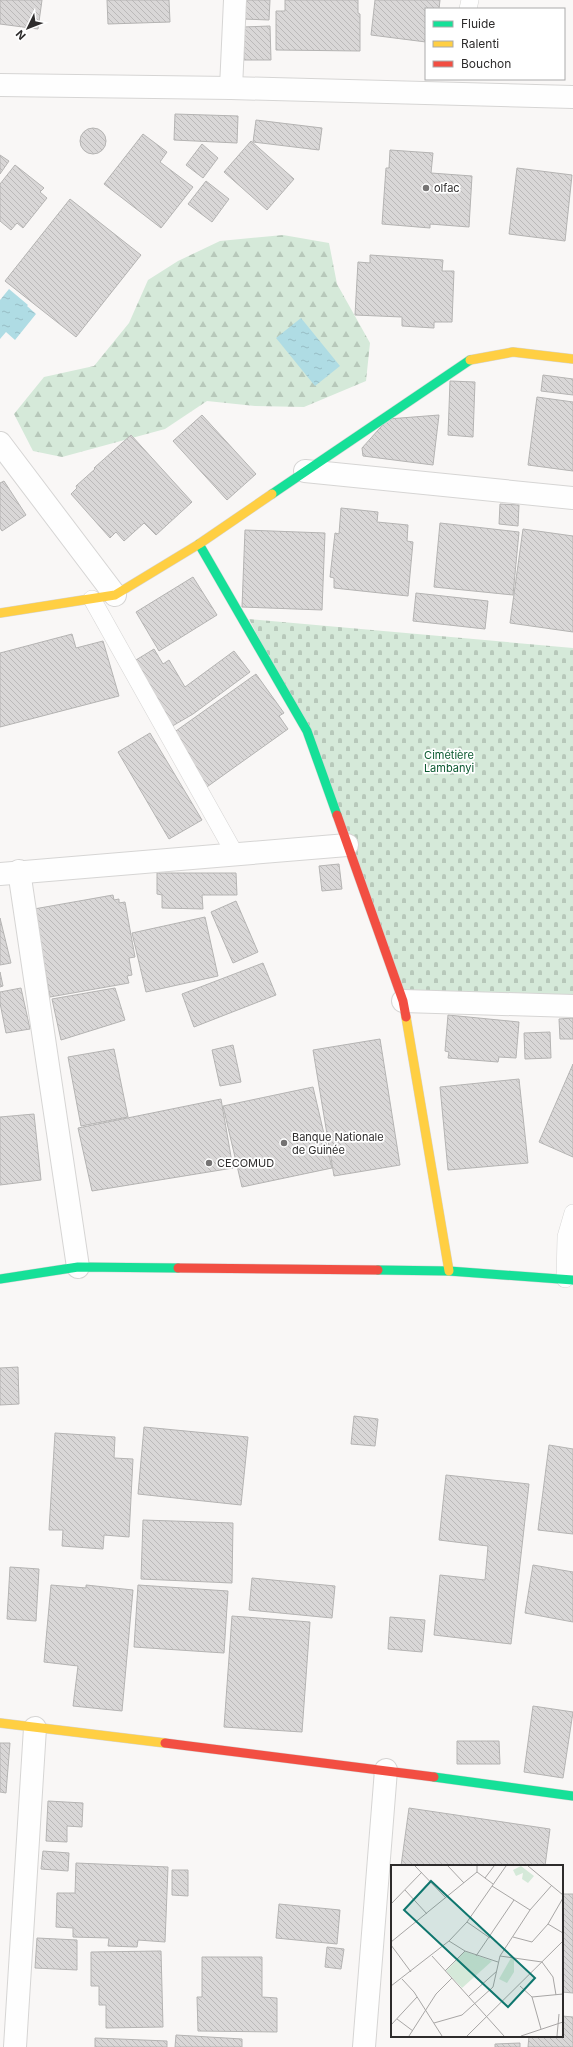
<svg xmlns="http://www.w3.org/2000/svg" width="573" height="2047" font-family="Inter,sans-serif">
  <defs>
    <pattern id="forest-firs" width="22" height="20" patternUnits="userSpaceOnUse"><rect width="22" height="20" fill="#d5e9d9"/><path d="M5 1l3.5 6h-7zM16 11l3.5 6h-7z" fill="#b7c8ba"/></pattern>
    <pattern id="cemetery-stones" width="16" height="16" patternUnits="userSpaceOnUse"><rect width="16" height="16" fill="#d5e9d9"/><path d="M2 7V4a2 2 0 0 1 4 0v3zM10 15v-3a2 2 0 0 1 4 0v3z" fill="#b7c8ba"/></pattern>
    <pattern id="water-ripples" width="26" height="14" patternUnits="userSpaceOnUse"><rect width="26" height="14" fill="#afdce4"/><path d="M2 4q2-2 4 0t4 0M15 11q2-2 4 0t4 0" fill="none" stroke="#97bdc4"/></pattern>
    <pattern id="building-back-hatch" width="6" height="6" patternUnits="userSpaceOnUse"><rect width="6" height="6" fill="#d9d7d7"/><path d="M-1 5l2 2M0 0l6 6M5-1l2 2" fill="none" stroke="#bbb9b9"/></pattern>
  </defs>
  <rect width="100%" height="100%" fill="#f9f7f6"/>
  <path fill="url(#forest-firs)" d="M283,235L329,243L337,284L370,343L366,381L304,407L255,406L207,401L165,429L62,457L33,451L14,414L44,377L94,366L129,323L148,280L178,261L220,241Z"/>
  <path fill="url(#cemetery-stones)" d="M249,619L573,648V1005L403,1001L307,731Z"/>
  <g fill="url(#water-ripples)">
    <path d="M9,289L28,305L27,306L36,314L15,340L6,332L0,339V300Z"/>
    <path d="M301,318L340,366L315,386L276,338Z"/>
  </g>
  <g fill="url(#building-back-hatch)" stroke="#b5b4b3">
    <path d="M0,0H42L38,29L0,24Z"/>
    <path d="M107,0H169L170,22L108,24Z"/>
    <path d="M243,0H270L269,20L243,19Z"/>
    <path d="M285,0H358V13L360,14V51L276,50V11H285Z"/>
    <path d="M375,0H440L439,9H426V42L371,35Z"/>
    <path d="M270,26L271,60H244L243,27Z"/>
    <path d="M175,114L238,116L237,143L174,140Z"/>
    <path d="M256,120L322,128L319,150L253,142Z"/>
    <circle cx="93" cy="141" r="13"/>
    <path d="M143,134L167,152L160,162L193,187L161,228L104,184Z"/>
    <path d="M251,141L294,179L267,210L224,172Z"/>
    <path d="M202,144L218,158L203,178L186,165Z"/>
    <path d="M390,150L433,153L431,173L472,176L469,227L430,224V228L382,224L386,168H389Z"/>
    <path d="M0,155L9,161L0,174Z"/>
    <path d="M15,165L44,188L40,192L47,198L23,228L17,223L11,230L0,221V184Z"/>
    <path d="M517,168L572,175L565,241L509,234Z"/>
    <path d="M206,181L229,199L212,222L188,204Z"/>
    <path d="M70,199L141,255L76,337L5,281Z"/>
    <path d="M370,255L443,260L442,271H454L452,322H434V328L402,326V317L355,315L358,262L370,263Z"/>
    <path d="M543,375L573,379V395L541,391Z"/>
    <path d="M450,381L475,382L473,437L448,435Z"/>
    <path d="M537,397L573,402V471L528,465Z"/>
    <path d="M202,415L256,474L227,500L173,441Z"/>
    <path d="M439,415L433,465L363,456L362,448L388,419Z"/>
    <path d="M131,435L192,502L156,535L144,523L124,541L116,532L110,538L71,494L77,488L76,486L95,469L94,468Z"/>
    <path d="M4,481L26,515L2,531L0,528V483Z"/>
    <path d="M500,504L519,505L518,526L499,524Z"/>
    <path d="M341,508L378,512L377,522L408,525L407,541L413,542L408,596L334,588V578L330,577L335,533L339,534Z"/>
    <path d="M440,523L519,532L513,595L434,587Z"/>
    <path d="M523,529L573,536V632L510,623Z"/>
    <path d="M245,530L325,533L322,610L242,607Z"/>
    <path d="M193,577L217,615L159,651L136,612Z"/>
    <path d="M416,593L488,601L485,629L413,621Z"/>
    <path d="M72,634L76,648L103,641L119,696L0,727V653Z"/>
    <path d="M154,649L163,664L169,660L185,687L234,651L250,672L193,714L169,728L131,663Z"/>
    <path d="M256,674L284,713L279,716L288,729L204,789L173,733Z"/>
    <path d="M150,733L202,820L169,839L118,752Z"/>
    <path d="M339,864L342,889L322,891L319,866Z"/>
    <path d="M157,873H236L237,895H202L203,909L162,908V895L157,894Z"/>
    <path d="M113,895L114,900L119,899V903L125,902L135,957L129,958L132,975L127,976L129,983L50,997L34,909Z"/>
    <path d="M236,901L258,952L233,963L211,912Z"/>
    <path d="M205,917L218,976L146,992L132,933Z"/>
    <path d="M0,918L11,963L0,965Z"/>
    <path d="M263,963L276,995L194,1027L182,994Z"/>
    <path d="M0,972L3,986L0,987Z"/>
    <path d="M21,988L30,1029L6,1033L0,1003V992Z"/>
    <path d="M115,988L125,1020L61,1040L52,999Z"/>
    <path d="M448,1015L519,1022L516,1058L499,1057L498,1062L448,1058L449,1052L445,1051Z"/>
    <path d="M573,1018V1039H560L559,1019Z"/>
    <path d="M550,1032L551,1058L525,1059L524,1033Z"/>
    <path d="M380,1039L400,1165L334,1176L313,1050Z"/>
    <path d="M233,1045L241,1082L220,1086L212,1050Z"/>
    <path d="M114,1049L128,1117L81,1126L68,1057Z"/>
    <path d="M573,1064V1157L539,1142Z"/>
    <path d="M519,1079L528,1163L448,1170L440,1087Z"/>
    <path d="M313,1087L332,1168L242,1187L223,1106Z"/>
    <path d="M221,1099L233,1168L92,1191L78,1128Z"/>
    <path d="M34,1114L41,1180L0,1185V1117Z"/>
    <path d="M18,1367L19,1404L0,1405V1368Z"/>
    <path d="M354,1416L378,1419L375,1446L351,1444Z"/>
    <path d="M144,1427L248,1437L241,1505L138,1494Z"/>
    <path d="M55,1433L115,1437L114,1458L133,1459L129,1537L104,1535L103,1549L62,1546L63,1530H49Z"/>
    <path d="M549,1445L573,1449V1534L538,1530Z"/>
    <path d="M446,1475L529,1484L511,1644L434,1635L440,1575L485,1580L488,1546L439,1540Z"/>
    <path d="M143,1520L233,1523L232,1583L141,1579Z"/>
    <path d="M533,1565L573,1572V1622L525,1613Z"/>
    <path d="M10,1567L39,1569L36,1621L7,1619Z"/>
    <path d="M252,1578L335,1586L332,1618L249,1610Z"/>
    <path d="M51,1585L86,1588V1585L133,1590L122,1711L73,1706L78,1666L44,1662Z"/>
    <path d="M138,1585L228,1591L224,1653L134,1647Z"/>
    <path d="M232,1616L310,1622L302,1732L224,1727Z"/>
    <path d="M390,1617L425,1620L422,1652L388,1649Z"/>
    <path d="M533,1706L573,1712L563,1778L524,1772Z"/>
    <path d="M457,1741H499L500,1764H457Z"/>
    <path d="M0,1743H10L6,1793L0,1792Z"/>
    <path d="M48,1801L83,1803L82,1827L67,1826V1842L46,1841Z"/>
    <path d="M409,1808L550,1829L545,1866H401Z"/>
    <path d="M43,1851L69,1853L68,1871L41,1869Z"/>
    <path d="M76,1863L168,1867L165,1942L138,1940L137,1947L108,1946L109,1938L73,1937V1928L56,1927L57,1893H75Z"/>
    <path d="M172,1870H188V1896L172,1895Z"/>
    <path d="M562,1894H573V1993L562,1992Z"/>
    <path d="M279,1904L340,1910L337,1944L276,1938Z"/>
    <path d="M37,1938L77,1940V1970L35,1968Z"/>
    <path d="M327,1947L344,1949L341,1969L325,1967Z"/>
    <path d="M161,1951L163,2027L106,2028V2005H99V1986H91V1952Z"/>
    <path d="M202,1957H262V1997L277,1998V2032L198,2031L197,1997H202Z"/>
    <path d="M562,2016L573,2017V2047H528L529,2036H562Z"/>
    <path d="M176,2035L242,2039V2047H175Z"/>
    <path d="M95,2038L167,2041V2047H95Z"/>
    <path d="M520,2043V2047H495V2044Z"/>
  </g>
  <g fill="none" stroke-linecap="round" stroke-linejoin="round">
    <g stroke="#d6d5d4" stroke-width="18">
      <g id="lane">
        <path d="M468,9L470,0"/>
        <path d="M92,599L235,854"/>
        <path d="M565,1279L566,1237L573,1213"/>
      </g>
    </g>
    <g stroke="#d6d5d4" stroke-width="24">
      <g id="street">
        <path d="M0,85L231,88L573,97"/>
        <path d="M231,88L235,0"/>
        <path d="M0,443L115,595"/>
        <path d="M305,471L573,498"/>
        <path d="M19,871L78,1267"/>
        <path d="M0,874L347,845"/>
        <path d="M403,1001L573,1006"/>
        <path d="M15,2047L35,1728"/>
        <path d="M364,2047L386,1770"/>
      </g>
    </g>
    <g stroke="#d6d5d4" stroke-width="10">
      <g id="fast">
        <path d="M272,494L470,360"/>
        <path d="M199,544L307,731L337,815"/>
        <path d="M378,1270L449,1271L573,1280"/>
        <path d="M0,1279L78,1267L178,1268"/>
        <path d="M434,1777L573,1796"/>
      </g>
    </g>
    <g stroke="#d6d5d4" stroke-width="10">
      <g id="slow">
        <path d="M470,360L513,352L573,359"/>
        <path d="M0,613L115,595L199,544L272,494"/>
        <path d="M406,1017L449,1271"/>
        <path d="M0,1723L165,1743"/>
      </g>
    </g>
    <g stroke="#d6d5d4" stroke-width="10">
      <g id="jam">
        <path d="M337,815L403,1001L406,1017"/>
        <path d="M178,1268L378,1270"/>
        <path d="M165,1743L434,1777"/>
      </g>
    </g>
    <use href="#lane" stroke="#fefefe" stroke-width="17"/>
    <use href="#street" stroke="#fefefe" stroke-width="22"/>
    <use href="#fast" stroke="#16e098" stroke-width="9"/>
    <use href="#slow" stroke="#ffcf43" stroke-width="9"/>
    <use href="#jam" stroke="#f24e42" stroke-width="9"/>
  </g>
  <g fill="#757373" stroke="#fff" stroke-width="1.5">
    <circle cx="426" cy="188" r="4"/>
    <circle cx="284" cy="1143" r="4"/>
    <circle cx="209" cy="1163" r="4"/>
  </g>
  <g text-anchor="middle" stroke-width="3.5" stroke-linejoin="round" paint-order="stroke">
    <g font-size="11" fill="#2e2c2c" stroke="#fff" text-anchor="start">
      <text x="434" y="192">olfac</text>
      <text x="292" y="1141">Banque Nationale<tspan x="292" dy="13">de Guinée</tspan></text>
      <text x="217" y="1167">CECOMUD</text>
    </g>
    <g font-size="11" fill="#0b5930" stroke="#fff">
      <text x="449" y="759">Cimétière<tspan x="449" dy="13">Lambanyi</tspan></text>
    </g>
  </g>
  <g transform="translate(391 1865)">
    <rect width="172" height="172" fill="#f9f7f6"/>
    <path d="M130,1L143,11L137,18L131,14L132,8L125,11L122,5ZM120,93L123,94V107L116,118L108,114Z" fill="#d5e9d9"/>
    <path d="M74,86L101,96L71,123L55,106Z" fill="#d5e9d9"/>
    <path fill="none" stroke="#a8a6a5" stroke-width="1" d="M24,1L55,33M57,1L73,18M86,1V7L102,19M137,1L172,30M94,13L103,1M101,21L139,45M14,25L36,49M0,39L31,7M76,57L99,73M157,59L172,68M122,72L141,77L157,59L172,33M58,76L74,86L107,97M0,77L86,7M0,80L20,107M41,91L113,171M85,91L123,35M109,91L151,97L162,112L165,130M54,106L74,86M11,114L23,127L51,171M0,121L58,76L76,57L115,1M129,121L141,132L150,164M78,131L106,106M141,132L172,129M6,154L22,166M43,158L71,150L102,122L109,91L139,45L161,20M0,160L26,132M18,171L45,129L61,113M76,171L172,76M130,171L172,157M166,171L168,149"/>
    <path fill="#0f766e" fill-opacity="0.15" stroke="#0f766e" stroke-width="2" d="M40,16L144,113L117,142L13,45Z"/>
    <rect width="172" height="172" fill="none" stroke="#2e2c2c" stroke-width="2"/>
  </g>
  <rect x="425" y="8" width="140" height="72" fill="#ffffff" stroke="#ababab"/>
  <rect x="433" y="21" width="20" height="6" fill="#16e098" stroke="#ababab"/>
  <text x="461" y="28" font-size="12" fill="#2e2c2c">Fluide</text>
  <rect x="433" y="41" width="20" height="6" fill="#ffcf43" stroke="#ababab"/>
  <text x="461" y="48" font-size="12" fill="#2e2c2c">Ralenti</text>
  <rect x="433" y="61" width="20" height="6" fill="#f24e42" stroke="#ababab"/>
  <text x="461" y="68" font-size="12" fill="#2e2c2c">Bouchon</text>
  <g transform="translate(28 28) rotate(227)" stroke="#ffffff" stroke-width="3" paint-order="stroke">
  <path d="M0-3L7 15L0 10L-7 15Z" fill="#2e2c2c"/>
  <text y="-6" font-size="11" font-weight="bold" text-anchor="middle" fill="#2e2c2c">N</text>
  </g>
</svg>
